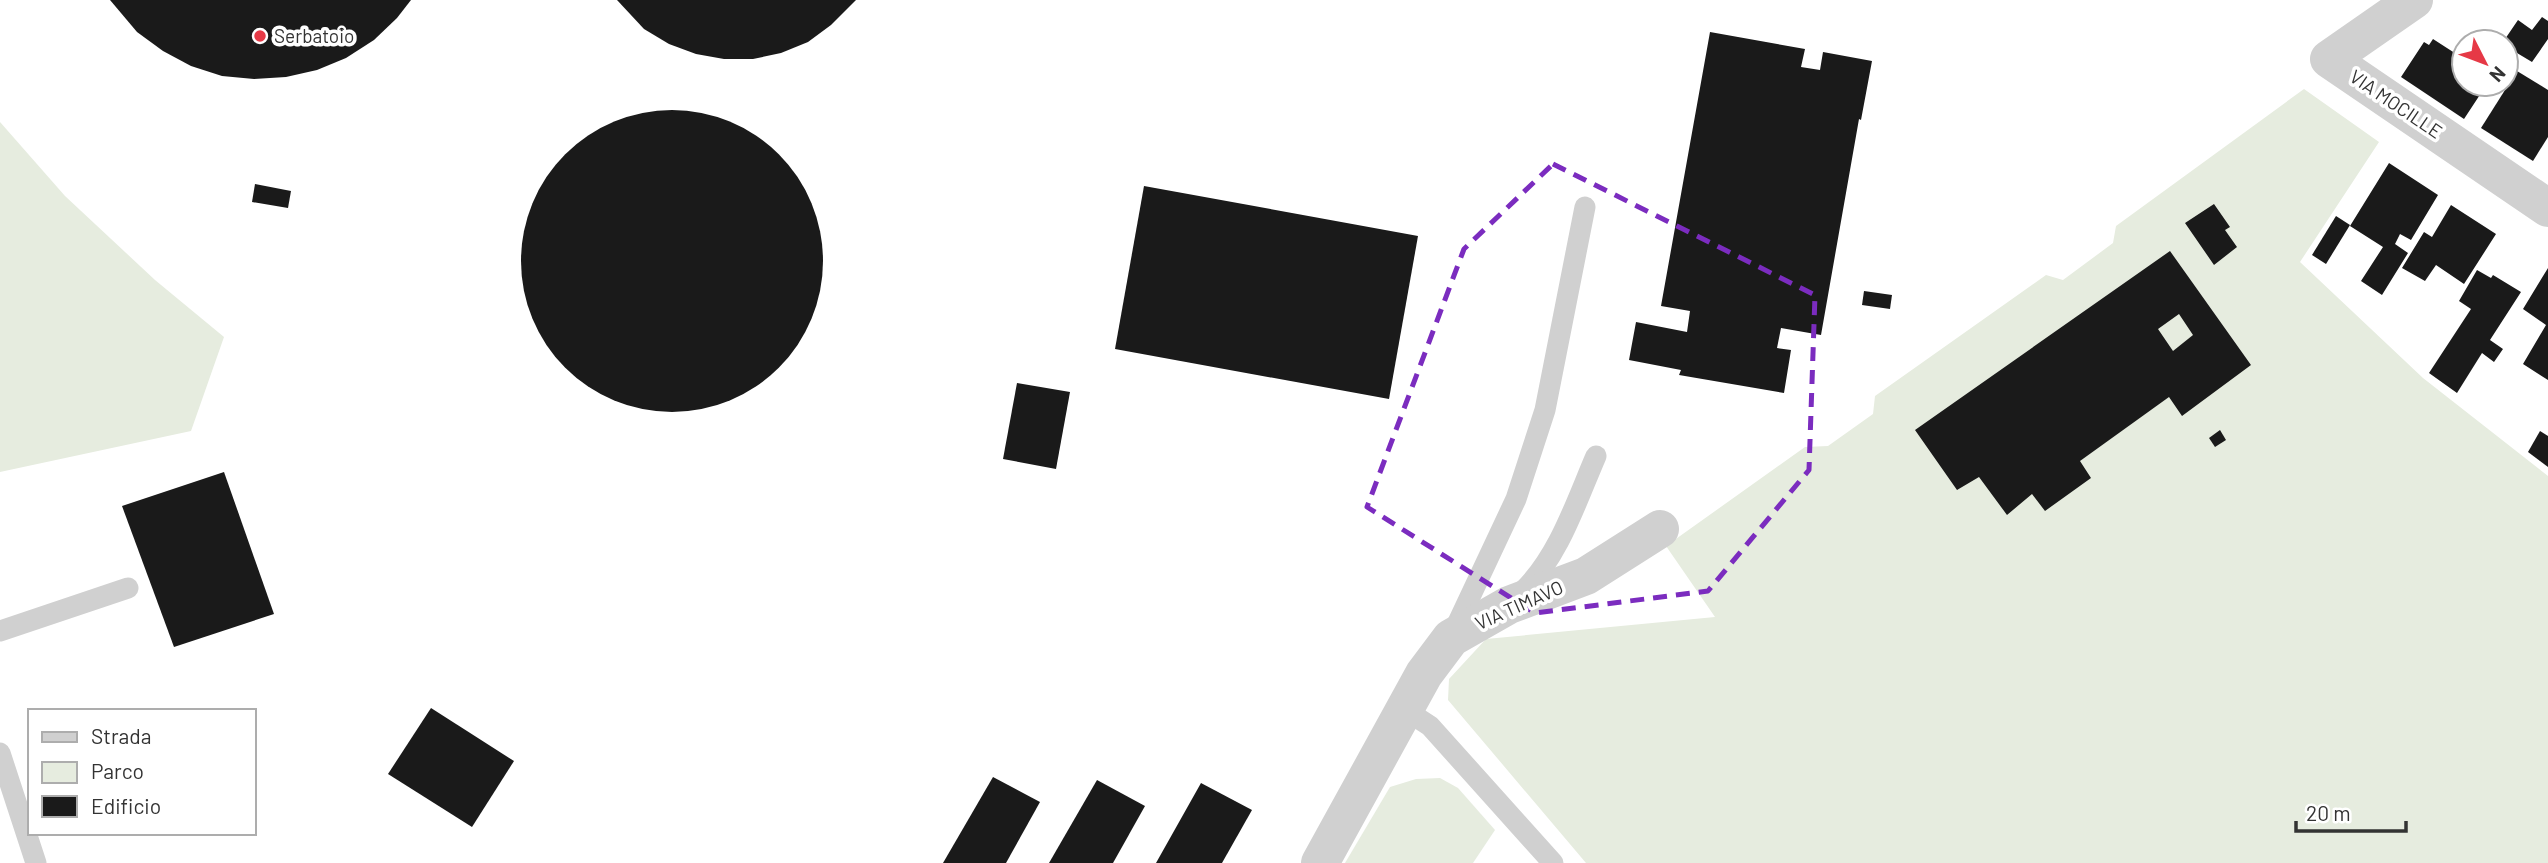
<svg xmlns="http://www.w3.org/2000/svg" width="2548" height="863" font-family="Barlow,sans-serif">
  <rect width="100%" height="100%" fill="#fff"/>
  <g fill="#e6ecdf">
    <path d="M2304,89L2379,142L2300,262L2423,378L2548,476V863H1586L1448,700L1449,679L1486,639L1715,617L1666,546L1805,447L1828,446L1873,414L1875,396L2046,275L2063,280L2113,243L2116,226Z"/>
    <path d="M0,122L65,196L155,280L224,337L191,431L0,472Z"/>
    <path d="M1440,778L1458,788L1495,830L1473,863H1345L1390,787L1416,779Z"/>
  </g>
  <g fill="#1a1a1a" fill-rule="evenodd">
    <path d="M110,0H411L397,18L374,40L346,58L317,70L286,77L254,79L222,76L191,66L163,51L137,32Z"/>
    <path d="M617,0H856L831,25L808,42L781,53L753,59H724L696,54L669,44L644,29Z"/>
    <path d="M2542,17L2548,21V39L2532,62L2517,53L2506,72V42H2503L2518,20L2532,30Z"/>
    <path d="M1710,32L1805,49L1801,67L1820,70L1823,52L1872,61L1861,120L1859,119L1821,335L1781,328L1777,348L1791,350L1784,393L1679,375L1681,370L1629,360L1636,322L1687,332L1690,311L1661,306Z"/>
    <path d="M2433,39L2464,59V84H2487L2464,119L2401,77L2424,42L2429,45Z"/>
    <path d="M2517,71L2548,90V137L2533,161L2481,128Z"/>
    <circle cx="672" cy="261" r="151"/>
    <path d="M2389,163L2438,195L2411,240L2400,234L2395,244L2408,253L2382,295L2361,281L2383,247L2350,226Z"/>
    <path d="M255,184L291,191L288,208L252,202Z"/>
    <path d="M1144,186L1418,236L1389,399L1115,349Z"/>
    <path d="M2214,204L2230,227L2225,230L2237,247L2214,265L2185,223Z"/>
    <path d="M2451,205L2496,234L2464,284L2436,265L2425,281L2402,268L2424,232L2432,237Z"/>
    <path d="M2336,216L2350,225L2326,264L2312,255Z"/>
    <path d="M2170,251L2251,365L2182,416L2169,397L2080,461L2091,478L2045,511L2032,494L2007,515L1979,477L1957,490L1915,430ZM2179,314L2193,335L2173,351L2158,329Z"/>
    <path d="M2548,268V380L2523,364L2546,325L2523,309Z"/>
    <path d="M2477,270L2491,278L2493,275L2521,292L2490,340L2503,349L2494,362L2482,353L2457,393L2429,373L2471,309L2459,301Z"/>
    <path d="M1864,291L1892,295L1890,309L1862,305Z"/>
    <path d="M1017,383L1070,392L1056,469L1003,459Z"/>
    <path d="M2220,430L2226,440L2215,447L2209,438Z"/>
    <path d="M2540,431L2548,436V467L2528,452Z"/>
    <path d="M224,472L274,614L174,647L122,506Z"/>
    <path d="M431,708L514,761L472,827L388,774Z"/>
    <path d="M993,777L1040,802L1006,863H943Z"/>
    <path d="M1097,780L1145,806L1113,863H1049Z"/>
    <path d="M1201,783L1252,810L1222,863H1156Z"/>
  </g>
  <g fill="none" stroke-linecap="round" stroke-linejoin="round">
    <g stroke="#d0d0d0" stroke-width="21">
      <path d="M1523,591C1559,556 1576,502 1596,456"/>
      <path d="M0,631L128,588"/>
      <path d="M1453,633L1516,499L1545,410L1585,207"/>
      <path d="M1404,709L1430,726L1553,863"/>
      <path d="M0,753L36,863"/>
    </g>
    <g stroke="#d0d0d0" stroke-width="38">
      <path d="M2414,0L2329,59L2548,208"/>
      <path d="M1320,863L1424,674L1451,638L1509,605L1586,576L1660,529"/>
    </g>
  </g>
  <path fill="none" stroke="#7b2cbf" stroke-width="5" stroke-dasharray="14 9" stroke-linejoin="round" d="M1553,164L1815,295L1809,470L1708,591L1535,613L1367,507L1464,249Z"/>
  <circle fill="#e63946" stroke="#fff" stroke-width="2.5" cx="260" cy="36" r="7"/>
  <g text-anchor="middle" stroke-width="7" stroke-linejoin="round" paint-order="stroke">
    <g font-size="19" fill="#333" stroke="#fff" text-anchor="start">
      <text x="274" y="43">Serbatoio</text>
    </g>
    <g font-size="19" fill="#333" stroke="#fff">
      <text transform="translate(2396 104) rotate(34)" y="7">VIA MOCILLE</text>
      <text transform="translate(1519 605) rotate(-24)" y="7">VIA TIMAVO</text>
    </g>
  </g>
  <rect x="28" y="709" width="228" height="126" fill="#ffffff" stroke="#adadad" stroke-width="2"/>
  <rect x="42" y="732" width="35" height="10" fill="#d0d0d0" stroke="#adadad" stroke-width="2"/>
  <text x="91" y="744" font-size="21" fill="#333333">Strada</text>
  <rect x="42" y="762" width="35" height="21" fill="#e6ecdf" stroke="#adadad" stroke-width="2"/>
  <text x="91" y="779" font-size="21" fill="#333333">Parco</text>
  <rect x="42" y="796" width="35" height="21" fill="#1a1a1a" stroke="#adadad" stroke-width="2"/>
  <text x="91" y="814" font-size="21" fill="#333333">Edificio</text>
  <g transform="translate(2485 63) rotate(132)"><circle r="33" fill="#ffffff" stroke="#adadad" stroke-width="2"/>
  <path d="M0-5L12 26L0 18L-12 26Z" fill="#e63946"/>
  <text y="-10" font-size="19" font-weight="bold" text-anchor="middle" fill="#333333">N</text>
  </g>
  <path d="M2296 821v10h110v-10" fill="none" stroke="#333333" stroke-width="3.5"/>
  <text x="2306" y="821" font-size="21" fill="#333333" stroke="#ffffff" stroke-width="5" paint-order="stroke">20 m</text>
</svg>
